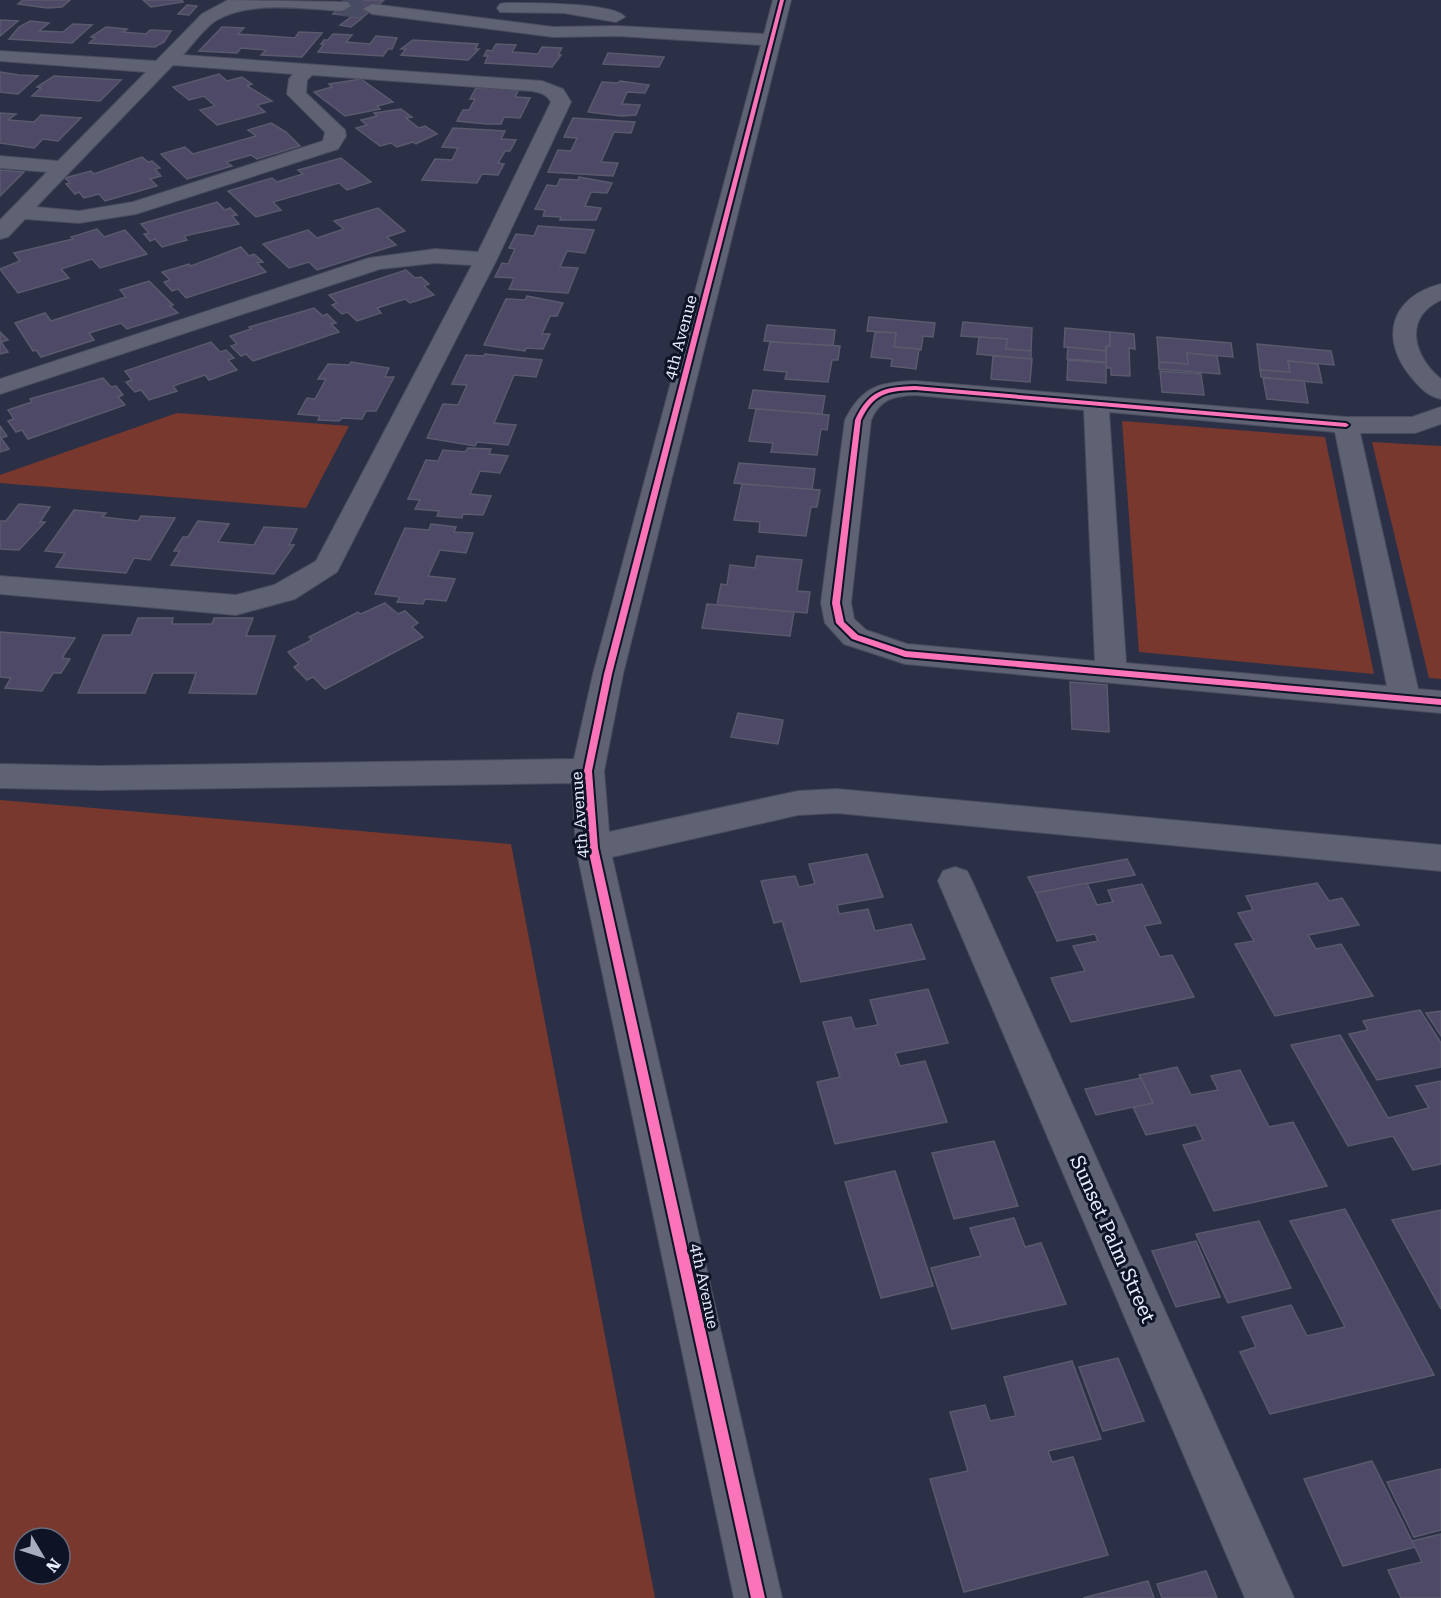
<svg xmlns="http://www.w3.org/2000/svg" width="1441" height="1598" font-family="'Roboto Serif',serif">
  <rect width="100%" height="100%" fill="#2c3047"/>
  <g fill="#79382d" fill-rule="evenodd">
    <path d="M177,413L349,426L306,508L0,483V475Z"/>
    <path d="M1122,421L1325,437L1374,674L1139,652Z"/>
    <path d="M1372,442L1441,446V679L1429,678Z"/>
    <path d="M0,800L511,844L655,1598H0ZM24,1538H60V1574H24Z"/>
  </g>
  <g fill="#4d4967" stroke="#5a5a6d" stroke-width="1.5">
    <path d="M23,0H70L62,7L47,8L18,4Z"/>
    <path d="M143,0H182L183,2L151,7Z"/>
    <path d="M350,0H384L363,17L333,14Z"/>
    <path d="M187,5L197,6L189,15L178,14Z"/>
    <path d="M351,17L362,18L351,27L340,25Z"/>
    <path d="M0,20L18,21L0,36Z"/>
    <path d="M30,21L49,23L39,31L63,32L73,24L92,25L72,43L9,39L19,27Z"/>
    <path d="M106,27L127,29L123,32L146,34L150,30L171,31L164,42L155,47L89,43L95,38L91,37Z"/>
    <path d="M222,27L244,28L238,34L295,38L299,32L322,33L302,57L261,55L266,50L241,48L237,53L199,51Z"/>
    <path d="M333,34L352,35L346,42L370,44L376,36L397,38L392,49H388L383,56L318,52L324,44H321L324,40H328Z"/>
    <path d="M413,40L478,44L475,49H479L468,60L401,55L406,49H401Z"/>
    <path d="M496,44L516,45L512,52L538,54L542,47L562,48L558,55H561L552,67L485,63L488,56H484L487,50L492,51Z"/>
    <path d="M608,53L664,57L659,67L603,64Z"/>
    <path d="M0,72L19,75L38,76L18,94L0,92Z"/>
    <path d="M219,74L227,81L242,77L252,84L247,86L272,101L257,105L265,112L217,125L200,110L215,106L204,96L189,100L173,87Z"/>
    <path d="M54,76L121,80L100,101L32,96L41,88L37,87Z"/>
    <path d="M361,79L393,102L377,106L380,109L345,116L314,92L332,87L329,84Z"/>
    <path d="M620,81L649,85L645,93L627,92L622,104L640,105L636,115L621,116L588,112L602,82L618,83Z"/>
    <path d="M476,88H504L518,91L515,97L530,98L520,118L504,117L501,124H487L457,121L463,110H469L475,99H470Z"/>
    <path d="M401,109L412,117L406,118L419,128L425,126L437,134L416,144L413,142L397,147L391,143L380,146L356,128L367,125L361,120L377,116L374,113Z"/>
    <path d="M0,113L16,114L8,120L34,122L41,115L81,118L58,141L43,139L34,148L0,143Z"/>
    <path d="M573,118L635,122L631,133L614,132L601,162L618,163L613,176L548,172L558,150L571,151L577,138L564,137Z"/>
    <path d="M271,123L286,132L300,146L257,159L251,155L226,162L232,166L187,179L161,154L185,147L193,154L256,136L248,130Z"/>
    <path d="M453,128L505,131L501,139L516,140L510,151H505L498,163L504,164L498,175L482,174L477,183L422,180L435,159L452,160L458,148L442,147Z"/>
    <path d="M142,157L148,162L152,161L160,168L155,169L161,176L150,179L157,186L105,201L99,194L84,198L79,192L75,194L66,184L70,183L65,178L91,171L94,174Z"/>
    <path d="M341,158L371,182L347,190L339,183L273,202L281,210L256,217L228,191L272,178L277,182L303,174L298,170Z"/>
    <path d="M0,170L24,172L0,196Z"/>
    <path d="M579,177L612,183L607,193L591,192L585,206L601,208L596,220H560L561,217L543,216L545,210L535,209L547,185L557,186L560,179L578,180Z"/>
    <path d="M217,202L225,210L230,208L237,215L232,216L239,224L184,236L187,240L162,247L155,239L150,241L144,234L149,233L141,224Z"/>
    <path d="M378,208L405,231L387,237L396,245L317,270L309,262L289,268L263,244L308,230L317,238L344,229L334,221Z"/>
    <path d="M538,226L594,230L585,253L567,251L560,267L578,268L568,293L509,289L514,278L495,277L502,263L508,264L515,249L509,248L516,234L534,236Z"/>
    <path d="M97,229L104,237L125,230L147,254L100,268L92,259L61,269L69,278L18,293L0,269L20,261L14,253L73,239L71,237Z"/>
    <path d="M241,247L249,256L254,254L263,262L257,263L266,272L186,298L178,289L172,291L164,282L170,280L162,272L189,264L191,266Z"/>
    <path d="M406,270L415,278L421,277L429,284L424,286L434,295L410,303L405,299L377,308L381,313L357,321L347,312L342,314L332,305L337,303L329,295Z"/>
    <path d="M149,281L173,305L170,306L178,313L127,329L121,323L89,333L94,340L41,357L36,350L33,351L15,323L45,313L51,321L126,297L120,290Z"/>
    <path d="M527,296L563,303L557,316H550L542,334H550L543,349L526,348L525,351L484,345L506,299L525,300Z"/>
    <path d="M314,308L323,316L327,314L336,323L331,324L339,332L253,361L246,354L241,356L231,346L237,344L230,336L251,329L249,327Z"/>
    <path d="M869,317L935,323L933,337L923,336L921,350L894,347L896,333L867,331Z"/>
    <path d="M963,322L1032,328L1031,351L1006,349L1007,339L961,336Z"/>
    <path d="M767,325L835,330L833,346L764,341Z"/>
    <path d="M1065,328L1110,332V346H1106V351L1064,347Z"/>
    <path d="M0,332L8,340L1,342L8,352L0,354Z"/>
    <path d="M875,332L896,333L894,347L919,349L916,369L891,366L892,359L871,357Z"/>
    <path d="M1110,332L1134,334L1135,349L1129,348L1130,376L1111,375V368H1106V346H1110Z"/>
    <path d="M979,337L1007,339L1006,349L1031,351V359L977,354Z"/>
    <path d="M1157,337L1231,343L1233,357L1187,353L1188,364L1159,362Z"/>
    <path d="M211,342L220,352L226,350L234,358L228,360L237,370L209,380L205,375L173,386L177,391L149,400L141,390L135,392L126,382L132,380L125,371Z"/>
    <path d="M770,342L840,346L838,360H832L828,382L785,379L787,372L764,370Z"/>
    <path d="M1257,344L1331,351L1334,365L1288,361L1290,372L1260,370Z"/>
    <path d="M1068,347L1106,351V362L1067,359Z"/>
    <path d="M1187,353L1217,356L1220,374L1159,369V362L1188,364Z"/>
    <path d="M485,354L542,360L536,377L514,375L494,423L516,425L508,445L477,442L475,446L427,438L443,404L458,405L467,385L452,384L466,355L484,356Z"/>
    <path d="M993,356L1032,359L1030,382L991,379Z"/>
    <path d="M1068,360L1106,363V383L1067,380Z"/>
    <path d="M1288,361L1318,364L1322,383L1261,377L1260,370L1290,372Z"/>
    <path d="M351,362L389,368L385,377H394L376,411H366L362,419L342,418L339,421L318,420L320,416L298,414L307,398L315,399L326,379H318L328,364L349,365Z"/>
    <path d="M1160,371L1201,374L1204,395L1162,392Z"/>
    <path d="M103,378L111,387L116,386L123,395L118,397L125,405L28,439L22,430L16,432L8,421L14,419L8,410L32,402L30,399Z"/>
    <path d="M1263,378L1304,381L1308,403L1267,399Z"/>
    <path d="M753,390L825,396L822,414L749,408Z"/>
    <path d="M756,409L829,415L827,430L821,429L817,455L771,452L773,443L749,441Z"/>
    <path d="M0,426L7,436L1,438L9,449L0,452Z"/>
    <path d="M468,448L491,449L489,454L508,456L500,473L480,471L470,494L491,496L483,515L463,514L462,518L437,516L439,511L415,509L420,500L408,499L426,460L438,461L443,450L465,452Z"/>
    <path d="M739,463L815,469L812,490L734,483Z"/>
    <path d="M742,484L820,490L817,507H811L806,536L759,532L760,522L734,520Z"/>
    <path d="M19,504L50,507L40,522H45L19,550L0,549V521H6Z"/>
    <path d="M74,510L106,513L102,517L138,521L141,516L175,518L150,560L134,558L126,573L56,567L65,553L45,551Z"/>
    <path d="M198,521L229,524L218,542L254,545L264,527L297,529L289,545H294L274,574L171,565L180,551H174L183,537H188Z"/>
    <path d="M431,524L456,527L454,532L473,533L466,553L440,550L428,576L455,579L446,601L425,599L423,604L397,602L400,597L375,594L405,528L429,530Z"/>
    <path d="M757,556L802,560L797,591L810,592L807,613L717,605L721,584L727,585L730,565L755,568Z"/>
    <path d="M385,603L398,614L405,611L418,623L412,627L423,637L325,689L313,677L307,680L294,667L299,664L288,652L312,640L309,637L358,612L361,614Z"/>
    <path d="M707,604L794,612L790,636L702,628Z"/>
    <path d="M138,618H173L172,624H212L214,618H253L246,636H275L256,694L189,693L196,673H153L145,693H78L103,635H131Z"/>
    <path d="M0,632L75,638L62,658L70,659L61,673H53L42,691L5,688L11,678L0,677Z"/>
    <path d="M1070,682L1107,685L1109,732L1072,729Z"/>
    <path d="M738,713L783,720L778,744L731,737Z"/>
    <path d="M867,854L883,897L837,905L839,914L868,909L875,931L911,924L925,959L801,982L782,921L774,923L761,881L795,876L799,887L815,884L809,864Z"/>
    <path d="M1127,859L1135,875L1036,893L1028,877Z"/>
    <path d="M1087,883L1097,905L1113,902L1108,890L1142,884L1161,923L1144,926L1160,957L1172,955L1194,997L1071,1022L1051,978L1085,971L1073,946L1098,941L1095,934L1057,941L1036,893Z"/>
    <path d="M1317,883L1329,901L1342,898L1359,925L1308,935L1316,949L1341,944L1373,996L1275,1016L1235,944L1254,941L1238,913L1253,910L1246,896Z"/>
    <path d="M928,989L948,1043L895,1053L900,1066L925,1061L947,1122L835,1144L817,1082L840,1077L823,1022L851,1017L855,1029L878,1025L870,1000Z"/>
    <path d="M1420,1010L1441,1043V1067L1377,1080L1349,1034L1368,1030L1363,1021Z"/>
    <path d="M1441,1011V1036L1426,1013Z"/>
    <path d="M1340,1035L1388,1118L1429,1108L1416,1086L1441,1081V1164L1413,1170L1393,1136L1348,1146L1291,1045Z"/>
    <path d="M1177,1067L1191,1095L1218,1090L1211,1076L1240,1070L1269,1127L1293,1122L1327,1186L1214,1211L1183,1145L1203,1140L1196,1125L1146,1135L1133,1107L1153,1103L1139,1075Z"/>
    <path d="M1141,1078L1153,1103L1096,1115L1085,1089Z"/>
    <path d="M994,1141L1018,1206L954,1219L932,1153Z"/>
    <path d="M895,1171L933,1286L881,1298L845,1182Z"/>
    <path d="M1345,1209L1434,1375L1270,1414L1240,1352L1256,1347L1242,1317L1291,1305L1307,1336L1345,1327L1290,1221Z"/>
    <path d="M1441,1210V1309L1392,1220Z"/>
    <path d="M1014,1218L1025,1247L1041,1243L1066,1304L952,1329L931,1268L981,1256L970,1228Z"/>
    <path d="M1259,1221L1291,1288L1228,1303L1196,1234Z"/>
    <path d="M1196,1241L1220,1297L1176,1307L1152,1251Z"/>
    <path d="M1118,1358L1144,1421L1103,1431L1079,1367Z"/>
    <path d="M1072,1361L1101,1439L1048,1451L1052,1462L1073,1457L1108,1555L964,1592L930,1479L968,1471L950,1412L985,1405L990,1421L1016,1416L1004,1377Z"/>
    <path d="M1372,1461L1415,1547L1343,1566L1304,1479Z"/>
    <path d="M1441,1469V1530L1414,1537L1387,1482Z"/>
    <path d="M1441,1534V1598H1401L1388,1570L1422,1562L1412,1541Z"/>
    <path d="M1206,1571L1217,1598H1162L1157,1584Z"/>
    <path d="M1148,1581L1154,1598H1083Z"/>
  </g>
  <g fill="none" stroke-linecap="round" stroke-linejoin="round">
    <path stroke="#484c63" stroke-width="20" stroke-dasharray="20 10" stroke-linecap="butt" d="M342,6L372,9"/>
    <g stroke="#4a4c5e" stroke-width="2">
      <g id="street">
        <path d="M228,0L348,2L351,6L342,11C303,9 249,0 215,21C203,30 193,44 183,55L542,81L563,89L571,102L497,259L337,572L295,599L236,615L0,594V576L236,595L274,585L316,561L472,265L435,263L380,269L0,394V379L369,258L435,249L478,252L551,102C545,90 529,91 517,90L312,75L307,80L306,93L345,130L346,136L338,149L136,214L79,223L25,219L8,237L0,239V220L47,172L0,168V156L58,161L146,72L0,61V51L156,61L202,14ZM173,65L293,74L289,79L287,94L325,132L323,141L133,202L79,211L36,207Z"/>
        <path d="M773,0H791L623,674L604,771L609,832L798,791L837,789L1441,845V871L837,813L798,815L612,857L782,1598H734L576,848L572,783L99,790L0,788V764L99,766L574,759L593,674L761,45L618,36L553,37L372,14L363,9L372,4L553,27L618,26L764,34Z"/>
        <path d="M506,3C527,3 614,2 625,17L616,22L564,13L500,12L497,8L500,4Z"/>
        <path d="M1441,284V300C1403,318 1413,356 1441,379V399C1428,396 1420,388 1412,378C1379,339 1390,297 1441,284Z"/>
        <path d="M915,381L1346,417H1412L1441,407V424L1415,433H1360L1418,689L1441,691V713L905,664L844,644L825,623L821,603L845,420C862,386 880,382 915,381ZM915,395L1084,410L1095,661L907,644L866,630L854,619L851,603L871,420C880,399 893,396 915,395ZM1109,412L1335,432L1387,686L1126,663Z"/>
        <path d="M955,867L967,871L972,881L1294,1598H1245L938,881L943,871Z"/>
      </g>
    </g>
    <use href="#street" fill="#5e6273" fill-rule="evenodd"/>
    <g stroke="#0f1326" stroke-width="4">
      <g id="cycleway">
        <path d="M780,0H784L612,674L592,771L598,848L765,1598H751L588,848L584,771L604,674Z"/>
        <path d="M915,386L1346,423L1349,425L1346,427L915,390C887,391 874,393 861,420L840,603L844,622L858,635L906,651L1441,699V705L905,657L852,639L836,623L832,603L855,420C869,390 884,387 915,386Z"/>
      </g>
    </g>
    <use href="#cycleway" fill="#fb73b8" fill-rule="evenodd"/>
  </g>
  <g text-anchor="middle" stroke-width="6" stroke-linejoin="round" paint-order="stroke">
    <g font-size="16" fill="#e9eeff" stroke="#0f1326">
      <text transform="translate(680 337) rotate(-75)" y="6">4th Avenue</text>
      <text transform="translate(579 815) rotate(-94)" y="6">4th Avenue</text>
      <text transform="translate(705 1286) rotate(78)" y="6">4th Avenue</text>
    </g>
    <g font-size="20" fill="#e9eeff" stroke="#0f1326">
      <text transform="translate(1113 1239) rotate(66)" y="7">Sunset Palm Street</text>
    </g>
  </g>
  <g transform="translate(42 1556) rotate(129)"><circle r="28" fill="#0f1326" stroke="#666b7d" stroke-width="1.5"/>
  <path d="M0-4.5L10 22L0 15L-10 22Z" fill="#a7acbf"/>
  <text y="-9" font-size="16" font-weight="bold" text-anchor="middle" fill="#e9eeff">N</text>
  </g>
</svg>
